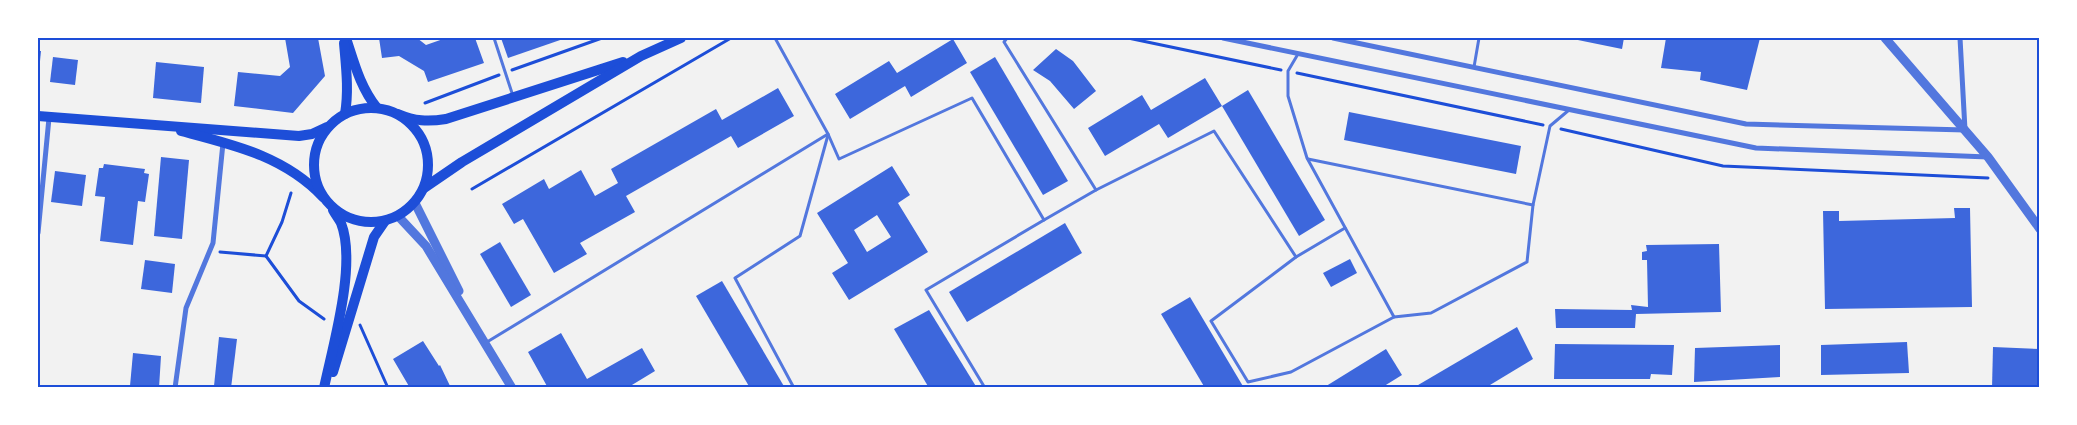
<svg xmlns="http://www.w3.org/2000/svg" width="2077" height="425" font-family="'PT Serif',serif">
  <rect width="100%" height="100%" fill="#f2f2f2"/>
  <g fill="#3d67dc" fill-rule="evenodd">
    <path d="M285,38H318L325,76L293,113L234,106L238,72L280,76L290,67Z"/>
    <path d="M379,38H417L426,45L446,38H475L484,63L428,82L424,71L399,56L382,58Z"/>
    <path d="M501,38H566L508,58Z"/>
    <path d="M1568,38H1624L1622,49Z"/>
    <path d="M1666,38H1760L1747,90L1700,80L1701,72L1661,68Z"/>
    <path d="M953,39L967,63L911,97L905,86L850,119L835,94L889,61L897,73Z"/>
    <path d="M1056,49L1073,61L1096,91L1074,109L1050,81L1033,70Z"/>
    <path d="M38,51H41L39,71H38Z"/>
    <path d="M53,57L78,60L75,85L50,82Z"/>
    <path d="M995,57L1068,181L1043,195L970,72Z"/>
    <path d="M156,62L204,67L201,103L153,98Z"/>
    <path d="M1205,78L1222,106L1168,138L1159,124L1105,156L1088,128L1142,95L1151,110Z"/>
    <path d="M778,88L794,116L738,148L731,136L626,196L635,212L580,243L587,254L554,273L523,219L514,224L502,204L544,179L549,189L581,170L595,196L618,183L611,169L716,109L722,120Z"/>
    <path d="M1248,90L1325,220L1299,236L1222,106Z"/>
    <path d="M1349,112L1521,146L1516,174L1344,140Z"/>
    <path d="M161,157L189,160L182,239L154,236Z"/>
    <path d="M104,164L145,169L144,173L149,174L145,202L138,201L133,245L100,241L105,197L95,196L99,168H103Z"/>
    <path d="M892,166L910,195L898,203L928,252L849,300L832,273L848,263L817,213ZM877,215L891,237L867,252L854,230Z"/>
    <path d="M55,171L86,175L82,206L51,202Z"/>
    <path d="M1954,208H1970L1972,307L1825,309L1823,211H1839V221L1955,218Z"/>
    <path d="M1065,223L1082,253L967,322L949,292Z"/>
    <path d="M500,242L531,295L511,307L480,254Z"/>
    <path d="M1719,244L1721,312L1636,314L1635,328H1556L1555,309L1632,310L1631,305L1648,307L1647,260H1642V252L1647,251L1646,245Z"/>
    <path d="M1350,259L1357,273L1331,287L1323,273Z"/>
    <path d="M145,260L175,264L172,293L141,289Z"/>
    <path d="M722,281L785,388H750L696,296Z"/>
    <path d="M1190,297L1244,388H1205L1161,314Z"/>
    <path d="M929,310L977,388H929L894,329Z"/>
    <path d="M1517,327L1533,359L1485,388H1413Z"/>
    <path d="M561,333L587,379L642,348L655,371L627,388H548L528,352Z"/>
    <path d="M219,337L237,339L231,388L214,386Z"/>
    <path d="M423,341L439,366L440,365L451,388H410L393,359Z"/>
    <path d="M1907,342L1909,373L1821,375V345Z"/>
    <path d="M1555,344L1674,345L1672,375L1651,374L1650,379H1554Z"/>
    <path d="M1780,345V377L1694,382L1695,348Z"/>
    <path d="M1993,347L2040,349V388H1992Z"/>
    <path d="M1386,349L1402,375L1381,388H1323Z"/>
    <path d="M133,353L161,356L159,388L130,386Z"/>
  </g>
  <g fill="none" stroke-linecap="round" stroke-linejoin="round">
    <g stroke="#1d4ed8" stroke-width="3">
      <path d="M1128,38L1281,70"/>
      <path d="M512,70L602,38"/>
      <path d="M1297,73L1543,125"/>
      <path d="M425,103L499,75"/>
      <path d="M1561,129L1723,166L1988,178"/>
      <path d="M472,189L731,38"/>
      <path d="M291,193L282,222L266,256L299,301L324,319"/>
      <path d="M220,252L266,256"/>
      <path d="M360,325L388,388"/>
    </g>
    <g stroke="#5277de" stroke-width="3">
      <path d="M494,38L513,96"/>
      <path d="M775,38L828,134L839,159L972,98L1044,220L1096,190"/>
      <path d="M1007,38L1004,42L1096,190L1214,131L1296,257L1345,228"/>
      <path d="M1298,54L1288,71V96L1307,158L1394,317L1431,313L1527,262L1533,205L1550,126L1569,110"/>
      <path d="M1474,67L1479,38"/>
      <path d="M1308,159L1533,205"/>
      <path d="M1296,257L1211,321L1248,382L1291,372L1394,317"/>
      <path d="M487,342L828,134"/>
      <path d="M794,388L735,278L800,236L828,135"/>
      <path d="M985,388L926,290L1044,220"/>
    </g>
    <g stroke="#5277de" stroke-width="5">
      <path d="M1223,38L1756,148L1988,157"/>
      <path d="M1333,38L1746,124L1965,130L1960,38"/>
      <path d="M38,233L49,118"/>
      <path d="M175,388L186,308L213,243L223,143"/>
    </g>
    <g stroke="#5277de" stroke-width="9">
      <path d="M1885,38L1988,157L2040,229"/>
      <path d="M415,203L459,291"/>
      <path d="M398,216L426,246L512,388"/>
    </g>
    <g stroke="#1d4ed8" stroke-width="10">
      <path d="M398,114C415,121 427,122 446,119L623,62"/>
      <path d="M38,116L299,136L312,134L327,127"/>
      <path d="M181,131C234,145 284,156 323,197"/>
      <path d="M424,188L462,162L641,56L681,38"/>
    </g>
    <g stroke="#1d4ed8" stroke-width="10">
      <path d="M346,38C354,62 360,87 377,108"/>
      <path d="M344,43C346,67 349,90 345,114"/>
      <circle cx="371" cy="165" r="57"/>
      <path d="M333,372L374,237L385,221"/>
      <path d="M324,388C333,345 357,264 341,223C339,219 335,214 333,210"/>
    </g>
  </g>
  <rect width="2077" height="425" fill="none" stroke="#ffffff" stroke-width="78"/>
  <rect x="39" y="39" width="1999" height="347" fill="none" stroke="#1d4ed8" stroke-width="2"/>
</svg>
